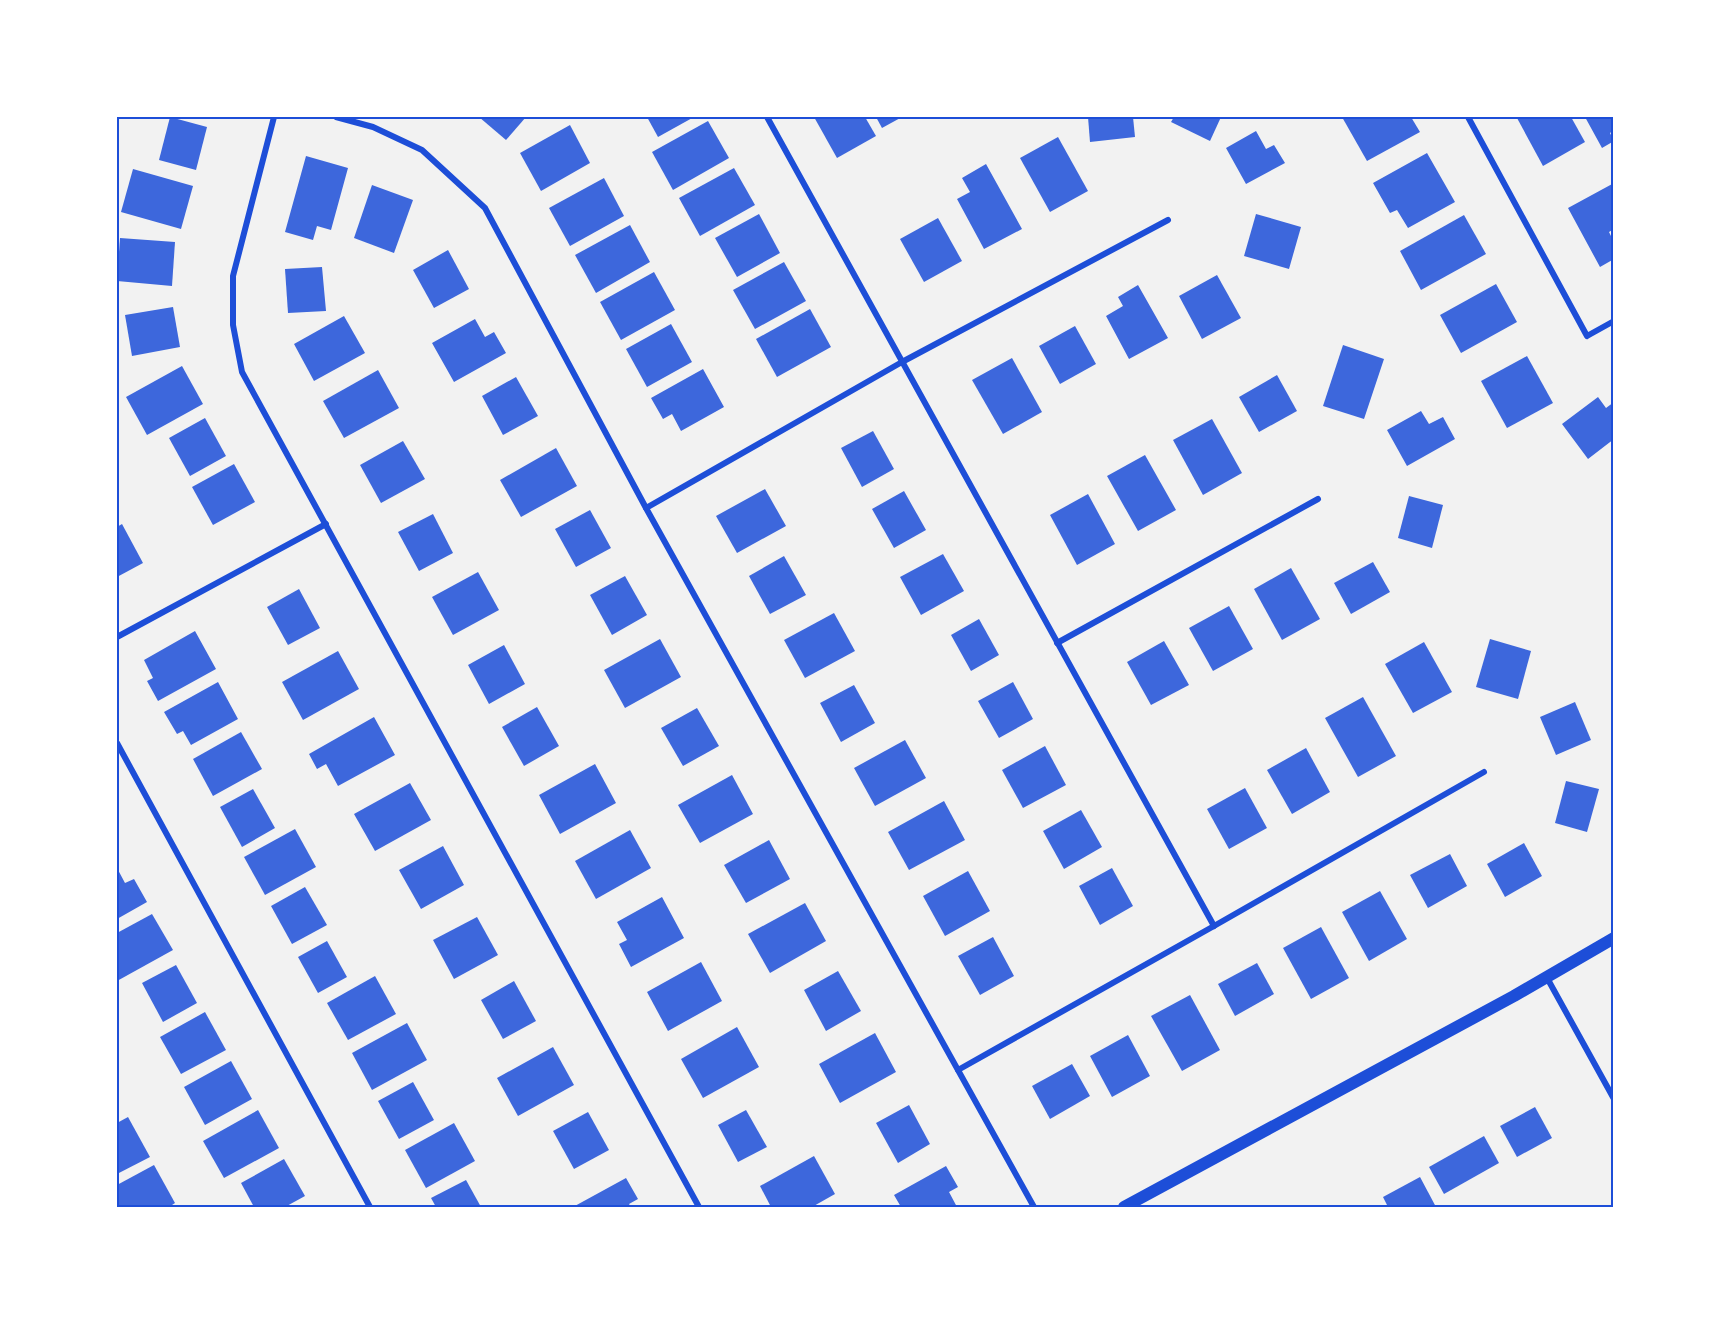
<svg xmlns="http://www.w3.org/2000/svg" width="1731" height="1324" font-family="'Titillium Web',sans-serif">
  <rect width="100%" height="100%" fill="#f2f2f2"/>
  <g fill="#3d67dc">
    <path d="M170,117L207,127L196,170L159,160Z"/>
    <path d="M479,117H526L506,140Z"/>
    <path d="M647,117H694L658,137Z"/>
    <path d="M814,117H865L876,136L837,158Z"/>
    <path d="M876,117H902L882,128Z"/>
    <path d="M1088,117H1133L1135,137L1090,142Z"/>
    <path d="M1174,117H1221L1210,141L1171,122Z"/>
    <path d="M1342,117H1411L1420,132L1367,161Z"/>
    <path d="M1518,117H1571L1585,142L1543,166L1517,118Z"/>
    <path d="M1585,117H1614V130L1610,133L1614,141L1602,148Z"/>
    <path d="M708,121L729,158L673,190L652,152Z"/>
    <path d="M570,125L590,163L541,191L520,153Z"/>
    <path d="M1256,131L1266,149L1274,145L1285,163L1246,184L1226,148Z"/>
    <path d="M1058,137L1088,191L1050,212L1020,158Z"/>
    <path d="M1427,153L1455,202L1408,228L1397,210L1390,213L1373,183Z"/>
    <path d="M306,156L348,168L331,230L317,226L313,240L285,232Z"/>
    <path d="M986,164L1022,229L984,249L957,199L970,192L962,178Z"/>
    <path d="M734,168L755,205L700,236L679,198Z"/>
    <path d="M133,169L193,186L181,229L121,212Z"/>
    <path d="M604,178L624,216L570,246L549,208Z"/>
    <path d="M1614,183V229L1609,232L1614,242V259L1600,267L1568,208Z"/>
    <path d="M372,185L413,200L394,253L354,238Z"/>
    <path d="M759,214L780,253L737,277L715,238Z"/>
    <path d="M1256,214L1301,227L1289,269L1244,256Z"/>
    <path d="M1464,215L1486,254L1421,290L1400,251Z"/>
    <path d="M938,218L962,261L924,282L900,239Z"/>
    <path d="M630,225L650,262L596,293L575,255Z"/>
    <path d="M120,238L175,242L172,286L117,281Z"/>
    <path d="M448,250L469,289L434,308L413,270Z"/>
    <path d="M784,262L806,301L755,329L733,290Z"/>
    <path d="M322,267L326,311L288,313L285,269Z"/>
    <path d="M654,272L675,310L621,340L600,302Z"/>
    <path d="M1217,275L1241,318L1202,339L1179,296Z"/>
    <path d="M1496,284L1517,322L1461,353L1440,315Z"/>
    <path d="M1138,285L1168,338L1129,359L1106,316L1123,306L1118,297Z"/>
    <path d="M173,307L180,347L132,356L125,315Z"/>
    <path d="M810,309L831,347L777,377L756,339Z"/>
    <path d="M344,316L365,353L314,381L294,344Z"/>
    <path d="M475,319L485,337L494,332L506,353L454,382L432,343Z"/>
    <path d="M671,324L692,362L647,387L626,349Z"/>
    <path d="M1075,326L1096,364L1060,384L1039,346Z"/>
    <path d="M1343,345L1384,359L1364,419L1323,406Z"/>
    <path d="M1527,356L1553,403L1507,428L1481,381Z"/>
    <path d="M1012,358L1042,412L1003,434L972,380Z"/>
    <path d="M182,366L203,404L147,435L126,397Z"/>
    <path d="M703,369L724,407L681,431L672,414L663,419L651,398Z"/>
    <path d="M378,370L399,408L344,438L323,401Z"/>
    <path d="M1277,375L1297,411L1259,432L1239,397Z"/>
    <path d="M516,377L538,416L503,435L482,396Z"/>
    <path d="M1598,397L1606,408L1614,402V439L1588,459L1562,424Z"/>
    <path d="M1421,411L1429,424L1443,417L1455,439L1407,466L1387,430Z"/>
    <path d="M205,418L226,456L190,476L169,438Z"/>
    <path d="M1212,419L1242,473L1203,495L1173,440Z"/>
    <path d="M873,431L894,469L862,487L841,448Z"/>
    <path d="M403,441L425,479L381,503L360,465Z"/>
    <path d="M556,448L577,486L521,517L500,480Z"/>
    <path d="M1145,455L1176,510L1138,531L1107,476Z"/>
    <path d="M234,464L255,502L213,525L192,487Z"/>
    <path d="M765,489L786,526L737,553L716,516Z"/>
    <path d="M904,491L926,530L894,548L872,509Z"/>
    <path d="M1088,494L1115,544L1077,565L1050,515Z"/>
    <path d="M1409,496L1443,505L1432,548L1398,538Z"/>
    <path d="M590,510L611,548L576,567L555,529Z"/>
    <path d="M433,514L453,553L419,571L398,532Z"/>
    <path d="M122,524L143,563L117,577V527Z"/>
    <path d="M943,554L964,591L921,615L900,577Z"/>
    <path d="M784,556L806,595L770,614L749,576Z"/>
    <path d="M1373,562L1390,592L1351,614L1334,583Z"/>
    <path d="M1291,568L1320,619L1282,640L1254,589Z"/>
    <path d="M478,572L499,610L453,635L432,597Z"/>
    <path d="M625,576L647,615L612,635L590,595Z"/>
    <path d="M299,589L320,628L288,645L267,607Z"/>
    <path d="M1229,606L1253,649L1213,671L1189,628Z"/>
    <path d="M834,613L855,651L805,678L784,640Z"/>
    <path d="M979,619L999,655L971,671L951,635Z"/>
    <path d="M195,631L216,669L158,701L147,681L153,678L144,660Z"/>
    <path d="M660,639L681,677L625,708L604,670Z"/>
    <path d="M1490,639L1531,651L1518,699L1476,687Z"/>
    <path d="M1164,641L1189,685L1151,705L1127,662Z"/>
    <path d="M1424,642L1452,692L1413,713L1385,664Z"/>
    <path d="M504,645L525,684L489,704L468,665Z"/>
    <path d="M338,651L359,689L303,720L282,682Z"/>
    <path d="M218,682L238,719L191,745L183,731L177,734L164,712Z"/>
    <path d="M1013,682L1033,719L999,738L978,701Z"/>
    <path d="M854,685L875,723L841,742L820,703Z"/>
    <path d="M1363,697L1396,756L1358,777L1325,718Z"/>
    <path d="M1575,702L1591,740L1556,755L1540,717Z"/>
    <path d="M537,707L559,746L524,766L502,727Z"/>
    <path d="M697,708L719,746L683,766L661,728Z"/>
    <path d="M374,717L395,755L338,786L326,764L317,769L309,754Z"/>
    <path d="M241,732L262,769L213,796L193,759Z"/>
    <path d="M905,740L926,778L875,806L854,768Z"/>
    <path d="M1045,746L1066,785L1023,808L1002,770Z"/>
    <path d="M1306,748L1330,792L1292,814L1267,770Z"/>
    <path d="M595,764L616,803L560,834L539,795Z"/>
    <path d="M732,775L753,814L700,843L678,805Z"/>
    <path d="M1566,781L1599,789L1587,832L1555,823Z"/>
    <path d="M410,783L431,820L375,851L354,814Z"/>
    <path d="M1245,788L1267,828L1229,849L1207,809Z"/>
    <path d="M253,789L275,828L242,847L220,807Z"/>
    <path d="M944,801L965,840L909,870L888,832Z"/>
    <path d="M1081,810L1102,847L1064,869L1043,831Z"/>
    <path d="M295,829L316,867L265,895L244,857Z"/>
    <path d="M630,830L651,868L596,899L575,861Z"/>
    <path d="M769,840L790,879L746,903L724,865Z"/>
    <path d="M1524,843L1542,876L1505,897L1487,864Z"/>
    <path d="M443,846L464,885L421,909L399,870Z"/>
    <path d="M1450,854L1467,886L1428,908L1410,875Z"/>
    <path d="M117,868L125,883L134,879L147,902L117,919Z"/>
    <path d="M1112,868L1133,906L1100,925L1079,886Z"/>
    <path d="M968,871L990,911L945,936L923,896Z"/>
    <path d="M305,887L327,925L292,944L271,906Z"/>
    <path d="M1380,891L1407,939L1369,961L1342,912Z"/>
    <path d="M662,897L684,938L631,967L619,944L627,940L617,922Z"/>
    <path d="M805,903L826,941L770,973L748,934Z"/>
    <path d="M152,914L173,950L117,981V933Z"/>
    <path d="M477,917L498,955L454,979L433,940Z"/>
    <path d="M1321,927L1349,978L1311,999L1283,948Z"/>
    <path d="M993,937L1014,976L980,995L958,956Z"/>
    <path d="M327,941L347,977L318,993L298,957Z"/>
    <path d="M701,962L722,1001L668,1031L647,992Z"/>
    <path d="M1257,963L1274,994L1235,1016L1218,984Z"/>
    <path d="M176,965L197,1003L163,1022L142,983Z"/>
    <path d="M838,971L861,1011L826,1031L804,990Z"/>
    <path d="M375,976L396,1014L348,1040L327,1003Z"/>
    <path d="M514,981L536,1021L503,1039L481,1000Z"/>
    <path d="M1190,995L1220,1050L1182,1071L1151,1016Z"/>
    <path d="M205,1012L226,1050L181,1074L160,1037Z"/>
    <path d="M407,1023L427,1060L372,1090L352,1053Z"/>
    <path d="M737,1027L759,1067L703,1098L681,1059Z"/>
    <path d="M875,1033L896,1072L840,1103L819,1064Z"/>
    <path d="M1128,1035L1150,1076L1112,1097L1090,1056Z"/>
    <path d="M553,1047L574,1085L518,1116L497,1078Z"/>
    <path d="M231,1061L252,1099L205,1125L184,1087Z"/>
    <path d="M1072,1064L1090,1096L1050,1119L1032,1086Z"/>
    <path d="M413,1082L434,1120L399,1139L378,1101Z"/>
    <path d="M909,1105L930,1144L898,1163L876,1123Z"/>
    <path d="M1535,1107L1552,1138L1517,1157L1500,1126Z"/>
    <path d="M258,1110L279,1148L224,1178L203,1141Z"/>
    <path d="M746,1110L767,1147L738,1162L718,1125Z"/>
    <path d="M588,1112L609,1150L574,1169L553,1131Z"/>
    <path d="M128,1117L150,1157L117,1174V1123Z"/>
    <path d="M454,1123L475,1161L426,1188L405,1150Z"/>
    <path d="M1484,1136L1499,1163L1444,1194L1429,1167Z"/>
    <path d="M814,1156L835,1194L812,1207H771L760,1186Z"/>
    <path d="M284,1159L305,1196L285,1207H254L241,1183Z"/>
    <path d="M154,1165L175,1203L169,1207H117V1185Z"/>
    <path d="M946,1166L958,1187L949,1192L957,1207H901L894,1195Z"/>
    <path d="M1420,1177L1436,1207H1388L1383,1197Z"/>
    <path d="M626,1178L638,1199L629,1204L631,1207H573Z"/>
    <path d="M466,1180L481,1207H436L431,1198Z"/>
  </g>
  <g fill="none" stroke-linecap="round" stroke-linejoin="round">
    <g stroke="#1d4ed8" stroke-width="6">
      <path d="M274,117L233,276V325L242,372L699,1207"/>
      <path d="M336,117L373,127L422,150L485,208L646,508L1034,1207"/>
      <path d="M767,117L1214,926"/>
      <path d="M1468,117L1587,336L1614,321"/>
      <path d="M646,508L902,362L1168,220"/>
      <path d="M117,637L326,524"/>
      <path d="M1057,643L1318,499"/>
      <path d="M117,743L370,1207"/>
      <path d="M1546,976L1614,1099"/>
      <path d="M958,1070L1214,926L1484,772"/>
    </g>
    <path stroke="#1d4ed8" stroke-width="12" d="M1124,1207L1514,996L1614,938"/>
  </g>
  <rect width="1731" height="1324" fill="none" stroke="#ffffff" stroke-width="237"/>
  <rect x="118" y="118" width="1494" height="1088" fill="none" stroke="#1d4ed8" stroke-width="2"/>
</svg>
